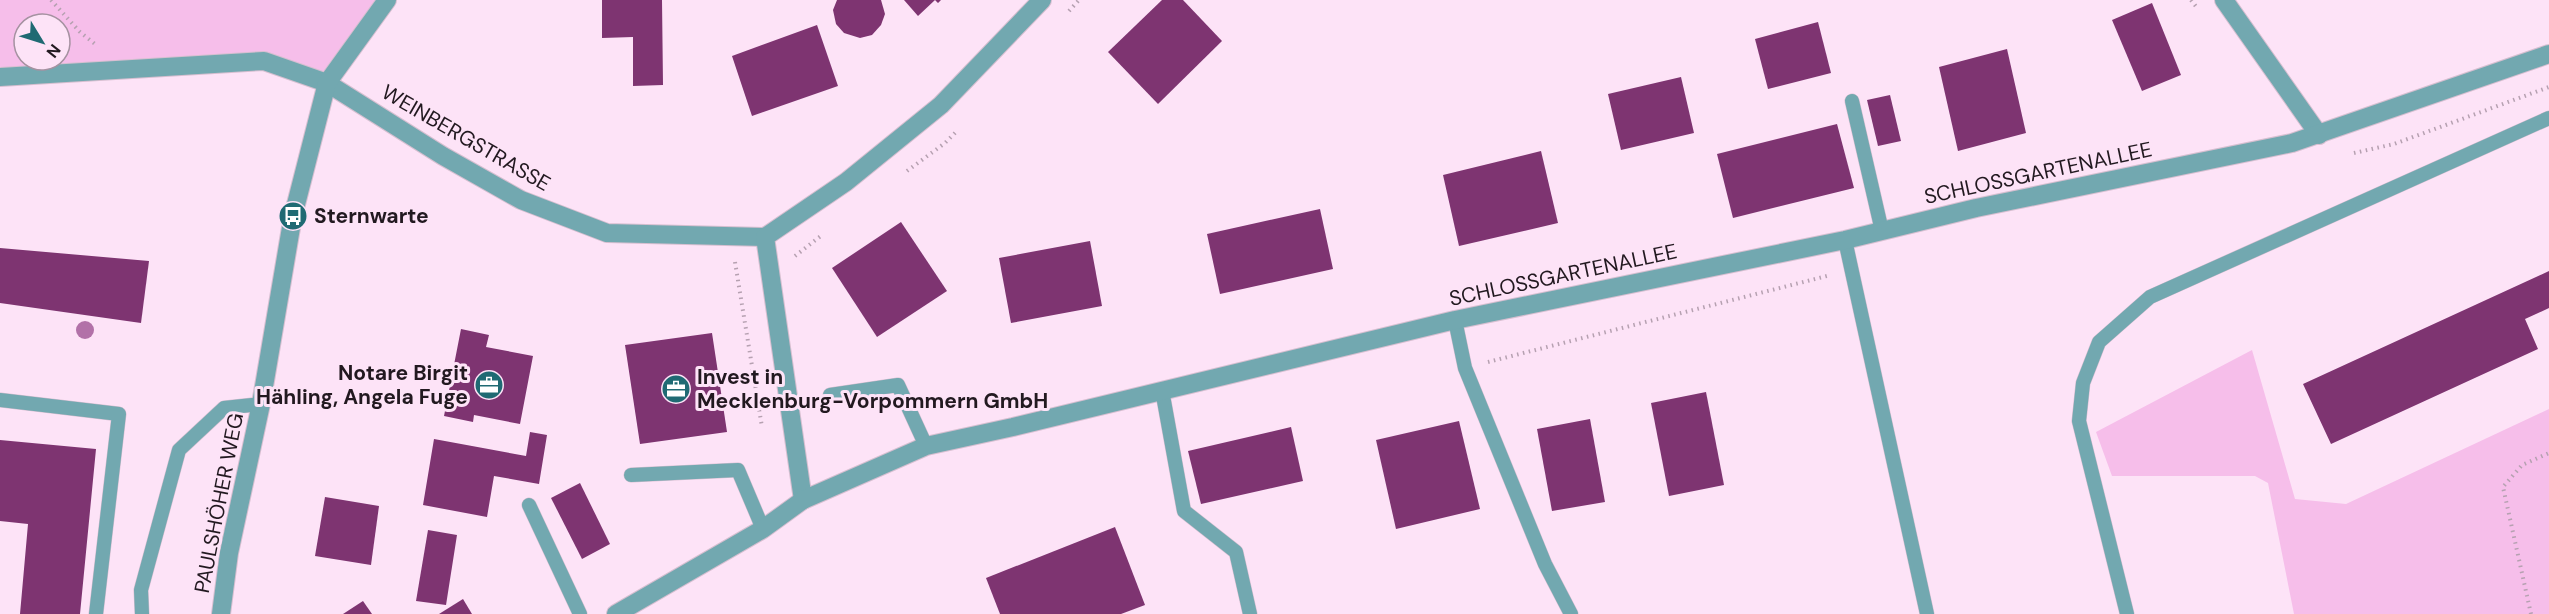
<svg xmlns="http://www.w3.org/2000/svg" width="2549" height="614" font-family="'DM Sans',sans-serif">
  <rect width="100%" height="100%" fill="#fde3f7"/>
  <g fill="#f6beea" fill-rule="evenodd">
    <path d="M0,0H387L327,83L263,61L0,77ZM24,24H60V60H24Z"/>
    <path d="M2252,350L2295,499L2346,504L2549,409V614H2294L2268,483L2255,476H2112L2096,432Z"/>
  </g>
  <g fill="#7e3471">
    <path d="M602,0H662L663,85L633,86V37L602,38Z"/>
    <path d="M837,0H881L885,14L881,25L872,35L860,38L844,33L836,24L833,10Z"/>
    <path d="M904,0H941L938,3L935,0L918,16Z"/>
    <path d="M1162,0H1183L1222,41L1158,104L1108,52Z"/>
    <path d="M2152,3L2181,75L2142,91L2112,20Z"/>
    <path d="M1818,22L1831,73L1768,89L1755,39Z"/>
    <path d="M817,25L838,86L752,116L732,56Z"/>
    <path d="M2007,49L2026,133L1958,151L1939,67Z"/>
    <path d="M1681,77L1694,133L1621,150L1608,94Z"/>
    <path d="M1890,95L1901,141L1878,146L1867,100Z"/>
    <path d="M1837,124L1854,188L1733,218L1717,154Z"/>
    <path d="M1541,151L1558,223L1459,246L1443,175Z"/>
    <path d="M1320,209L1333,269L1220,294L1207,234Z"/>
    <path d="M901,222L947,291L877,337L832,268Z"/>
    <path d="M1090,241L1102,306L1011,323L999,258Z"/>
    <path d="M0,248L149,261L141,323L0,303Z"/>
    <path d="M2549,271V308L2525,319L2538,349L2331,444L2303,384Z"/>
    <path d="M461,329L489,335L486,347L533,356L520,424L474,415L473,422L444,416Z"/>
    <path d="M712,333L727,432L640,444L625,345Z"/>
    <path d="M1706,392L1724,485L1669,496L1651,403Z"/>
    <path d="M1590,419L1605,502L1552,511L1537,429Z"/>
    <path d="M1459,421L1480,509L1396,529L1376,440Z"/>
    <path d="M1291,427L1303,481L1201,504L1188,451Z"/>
    <path d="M530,432L547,435L539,484L494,476L487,517L423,505L434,439L526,456Z"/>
    <path d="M0,440L96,449L80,614H20L28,524L0,521Z"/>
    <path d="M580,483L610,544L582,559L551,498Z"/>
    <path d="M325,497L379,506L371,565L315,556Z"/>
    <path d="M1115,527L1145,605L1121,614H1000L986,578Z"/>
    <path d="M428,530L457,535L446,605L416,601Z"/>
    <path d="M463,599L472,614H439Z"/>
    <path d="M363,601L372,614H343Z"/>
  </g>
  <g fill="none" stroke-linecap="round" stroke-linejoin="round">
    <g stroke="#d6bfd0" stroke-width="15">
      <g id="lane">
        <path d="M1852,101L1882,231"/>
        <path d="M1845,240L1927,614"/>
        <path d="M1455,320L1465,368L1545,564L1571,614"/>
        <path d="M1162,390L1184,511L1236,552L1250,614"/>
        <path d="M830,395L898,385L926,446"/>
        <path d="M0,400L119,414L96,614"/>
        <path d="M631,475L738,470L763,529"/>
        <path d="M529,505L580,614"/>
        <path d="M142,614L141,590L179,450L224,408L261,404"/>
        <path d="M2127,614L2079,421L2083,383L2099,342L2150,297L2549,118"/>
      </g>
    </g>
    <g stroke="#d6bfd0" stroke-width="20">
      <g id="street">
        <path d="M2224,0L2319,135"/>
        <path d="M0,77L264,61L327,83L443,156L521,200L607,233L765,237"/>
        <path d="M803,500L765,237L846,182L941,105L1042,0"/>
        <path d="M221,614L229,553L261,404L293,216L327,83L387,0"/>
        <path d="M616,614L763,529L803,500L926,446L1013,427L1455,320L1845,240L1976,208L2292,143L2549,54"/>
      </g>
    </g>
    <g stroke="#b6a1b1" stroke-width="4" stroke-dasharray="1.5 4.5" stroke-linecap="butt">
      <path d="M51,0L80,32L95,44"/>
      <path d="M2191,0L2198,9"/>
      <path d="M1069,11L1079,0"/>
      <path d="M2354,153L2394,144L2549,87"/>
      <path d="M907,171L945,143L957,131"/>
      <path d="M795,256L822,235"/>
      <path d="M735,262L762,427"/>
      <path d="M1488,362L1827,276"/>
      <path d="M2531,614L2503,487L2522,465L2549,453"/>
    </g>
    <use href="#lane" stroke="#72a8b0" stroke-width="14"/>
    <use href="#street" stroke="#72a8b0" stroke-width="18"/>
  </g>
  <circle fill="#b271a8" cx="85" cy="330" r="9"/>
  <defs>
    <g id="bus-disc" transform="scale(1.5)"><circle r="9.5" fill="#1f6a73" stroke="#fde3f7"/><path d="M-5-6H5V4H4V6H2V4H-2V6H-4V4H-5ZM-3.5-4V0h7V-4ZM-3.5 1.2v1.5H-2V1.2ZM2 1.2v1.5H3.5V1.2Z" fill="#fff"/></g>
    <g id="office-disc" transform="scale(1.5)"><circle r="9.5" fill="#1f6a73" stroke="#fde3f7"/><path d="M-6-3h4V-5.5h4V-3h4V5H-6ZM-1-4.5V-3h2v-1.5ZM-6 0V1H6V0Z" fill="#fff"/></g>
  </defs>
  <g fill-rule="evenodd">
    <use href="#bus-disc" x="293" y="216"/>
    <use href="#office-disc" x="489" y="385"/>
    <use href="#office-disc" x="676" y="389"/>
  </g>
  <g text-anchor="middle" stroke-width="6" stroke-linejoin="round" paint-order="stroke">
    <g font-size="21" fill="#221920" stroke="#fde3f7">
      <text transform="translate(466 138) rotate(30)" y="7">WEINBERGSTRASSE</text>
      <text transform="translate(2038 173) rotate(-12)" y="7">SCHLOSSGARTENALLEE</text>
      <text transform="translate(1563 275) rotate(-12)" y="7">SCHLOSSGARTENALLEE</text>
      <text transform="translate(219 503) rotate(-79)" y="7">PAULSHÖHER WEG</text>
    </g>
    <g font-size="21" font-weight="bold" fill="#221920" stroke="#fde3f7" text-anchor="start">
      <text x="314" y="223">Sternwarte</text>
      <text x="468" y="380" text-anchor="end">Notare Birgit<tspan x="468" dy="24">Hähling, Angela Fuge</tspan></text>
      <text x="697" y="384">Invest in<tspan x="697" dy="24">Mecklenburg-Vorpommern GmbH</tspan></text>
    </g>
  </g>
  <g transform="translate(42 42) rotate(128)"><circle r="28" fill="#fde3f7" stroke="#a592a1" stroke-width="1.5"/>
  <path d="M0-4.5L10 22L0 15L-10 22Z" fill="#1f6a73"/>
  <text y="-9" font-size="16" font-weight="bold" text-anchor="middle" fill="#221920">N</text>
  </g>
</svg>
